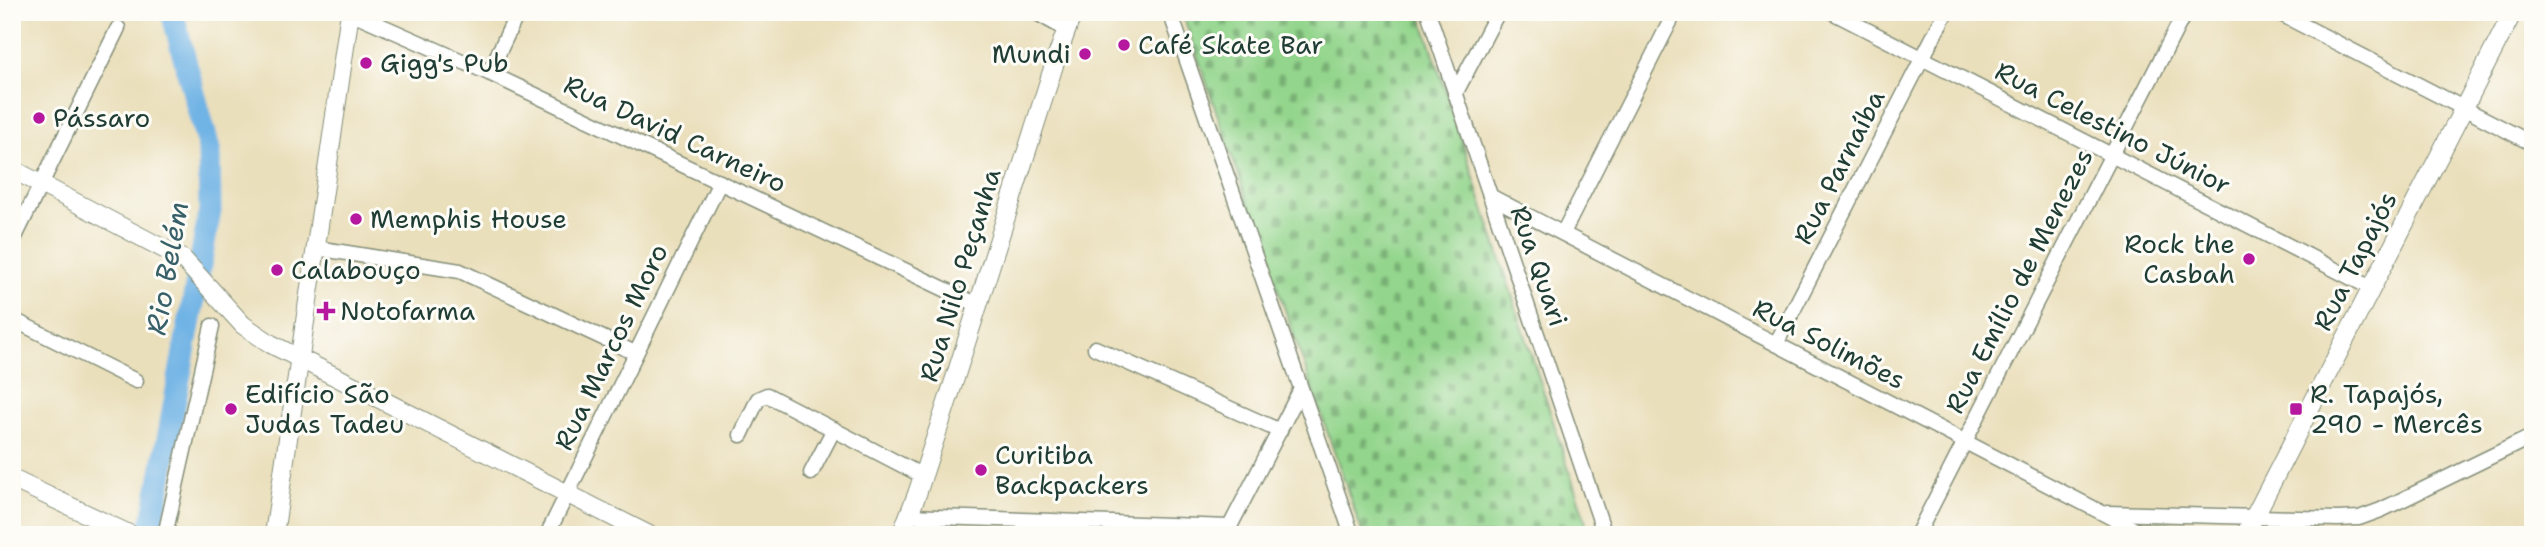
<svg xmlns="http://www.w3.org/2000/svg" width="2545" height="547" font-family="'Shantell Sans',sans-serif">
  <defs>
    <pattern id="cemetery-stones" width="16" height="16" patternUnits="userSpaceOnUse" patternTransform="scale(1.75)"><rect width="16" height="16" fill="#93d58c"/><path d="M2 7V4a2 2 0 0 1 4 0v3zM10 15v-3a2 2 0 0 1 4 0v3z" fill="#77ae73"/></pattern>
    <pattern id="park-tufts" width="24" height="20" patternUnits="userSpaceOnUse" patternTransform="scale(1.75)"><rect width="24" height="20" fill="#93d58c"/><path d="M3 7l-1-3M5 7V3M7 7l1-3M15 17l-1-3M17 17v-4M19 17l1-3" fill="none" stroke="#77ae73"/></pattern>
  </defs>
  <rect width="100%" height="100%" fill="#fdfcf7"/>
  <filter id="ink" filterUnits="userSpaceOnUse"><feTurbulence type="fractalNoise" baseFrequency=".0143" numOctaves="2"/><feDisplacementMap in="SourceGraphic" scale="14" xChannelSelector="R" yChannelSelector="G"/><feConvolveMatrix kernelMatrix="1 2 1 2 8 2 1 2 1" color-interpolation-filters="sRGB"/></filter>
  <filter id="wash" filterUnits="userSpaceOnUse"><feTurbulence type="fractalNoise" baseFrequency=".00686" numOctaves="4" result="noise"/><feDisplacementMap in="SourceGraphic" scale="28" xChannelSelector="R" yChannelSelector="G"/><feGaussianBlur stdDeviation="1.57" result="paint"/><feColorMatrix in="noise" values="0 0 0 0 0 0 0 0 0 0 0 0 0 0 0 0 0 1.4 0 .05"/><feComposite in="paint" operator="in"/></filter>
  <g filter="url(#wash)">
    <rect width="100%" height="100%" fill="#eadfbb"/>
    <path fill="url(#cemetery-stones)" stroke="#598960" stroke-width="2" d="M1182,12H1420L1590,535H1363Z"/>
    <path fill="url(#park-tufts)" stroke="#598960" stroke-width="2" d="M2130,520L2234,527L2230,535H2159Z"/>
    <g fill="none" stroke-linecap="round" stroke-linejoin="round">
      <path stroke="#70b3e5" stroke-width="23" d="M147,535L154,515L210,211L209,149L172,12"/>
    </g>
  </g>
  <g filter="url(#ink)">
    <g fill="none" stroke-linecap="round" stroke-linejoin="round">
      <g stroke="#848e78" stroke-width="17">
        <g id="minor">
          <path d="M350,12L489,73L978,305"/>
          <path d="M1035,12L1067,30"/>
          <path d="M1170,12L1352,535"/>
          <path d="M1428,12L1605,535"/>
          <path d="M1832,12L2371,288"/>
          <path d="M2277,12L2533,144"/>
          <path d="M489,73L518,12"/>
          <path d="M1455,94L1498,12"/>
          <path d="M1490,196L2145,535"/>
          <path d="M1563,233L1675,12"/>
          <path d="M12,243L118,28"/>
          <path d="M316,248L460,271L635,353"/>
          <path d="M12,319L136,381"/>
          <path d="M1776,344L1946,12"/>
          <path d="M1095,348L1280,431"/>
          <path d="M741,435L758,399L767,395L923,476"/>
          <path d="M811,473L834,429"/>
          <path d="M2108,513L2338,519L2359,518L2381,510L2533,436"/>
          <path d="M909,516L1230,527"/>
          <path d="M1226,534L1301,389"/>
          <path d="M165,535L212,326"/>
          <path d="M547,535L720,182"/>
          <path d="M1917,535L2185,12"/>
        </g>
      </g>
      <g stroke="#848e78" stroke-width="20">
        <g id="major">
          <path d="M12,169L183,259L243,325L271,344L649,535"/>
          <path d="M12,479L131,535"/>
          <path d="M274,535L350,12"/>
          <path d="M901,535L917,494L955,378L1055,62L1073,12"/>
          <path d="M2245,535L2513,12"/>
        </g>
      </g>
      <use href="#minor" stroke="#fff" stroke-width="14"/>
      <use href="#major" stroke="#fff" stroke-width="18"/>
    </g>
  </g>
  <g fill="#b5179e" stroke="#fdfcf7" stroke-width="2.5">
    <circle cx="1124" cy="45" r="7"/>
    <circle cx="1085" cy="54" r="7"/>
    <circle cx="366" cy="63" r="7"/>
    <circle cx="39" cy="118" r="7"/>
    <circle cx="356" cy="219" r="7"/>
    <circle cx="2249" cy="259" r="7"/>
    <circle cx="277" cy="270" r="7"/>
    <path d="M322.5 300.5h7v7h7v7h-7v7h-7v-7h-7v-7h7z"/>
    <circle cx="231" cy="409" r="7"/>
    <rect x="2289" y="402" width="14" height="14" rx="3.5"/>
    <circle cx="981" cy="470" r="7"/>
  </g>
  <g text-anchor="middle" stroke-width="6" stroke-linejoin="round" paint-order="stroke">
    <g font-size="26" fill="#1f3d34" stroke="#fdfcf7" text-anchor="start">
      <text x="1138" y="54">Café Skate Bar</text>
      <text x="1071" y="63" text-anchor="end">Mundi</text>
      <text x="380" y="72">Gigg's Pub</text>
      <text x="53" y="127">Pássaro</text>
      <text x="370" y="228">Memphis House</text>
      <text x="2235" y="253" text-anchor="end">Rock the<tspan x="2235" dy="30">Casbah</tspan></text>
      <text x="291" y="279">Calabouço</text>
      <text x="340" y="320">Notofarma</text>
      <text x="245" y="403">Edifício São<tspan x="245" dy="30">Judas Tadeu</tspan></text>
      <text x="2310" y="403">R. Tapajós,<tspan x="2310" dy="30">290 - Mercês</tspan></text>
      <text x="995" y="464">Curitiba<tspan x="995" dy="30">Backpackers</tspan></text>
    </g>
    <g font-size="26" fill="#1f3d34" stroke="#fdfcf7">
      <text transform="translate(2113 128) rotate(27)" y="9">Rua Celestino Júnior</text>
      <text transform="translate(675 134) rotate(25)" y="9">Rua David Carneiro</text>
      <text transform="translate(1839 167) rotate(-63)" y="9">Rua Parnaíba</text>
      <text transform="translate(2355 261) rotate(-63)" y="9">Rua Tapajós</text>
      <text transform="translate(1539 266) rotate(71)" y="9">Rua Quari</text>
      <text transform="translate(960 275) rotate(-73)" y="9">Rua Nilo Peçanha</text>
      <text transform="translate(2019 281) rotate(-63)" y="9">Rua Emílio de Menezes</text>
      <text transform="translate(1829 344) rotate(27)" y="9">Rua Solimões</text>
      <text transform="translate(611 347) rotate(-64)" y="9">Rua Marcos Moro</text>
    </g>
    <g font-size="28" font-style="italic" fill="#376069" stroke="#fdfcf7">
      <text transform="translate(167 268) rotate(-80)" y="10">Rio Belém</text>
    </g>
  </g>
  <rect width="2545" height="547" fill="none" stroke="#fdfcf7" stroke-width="42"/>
</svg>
